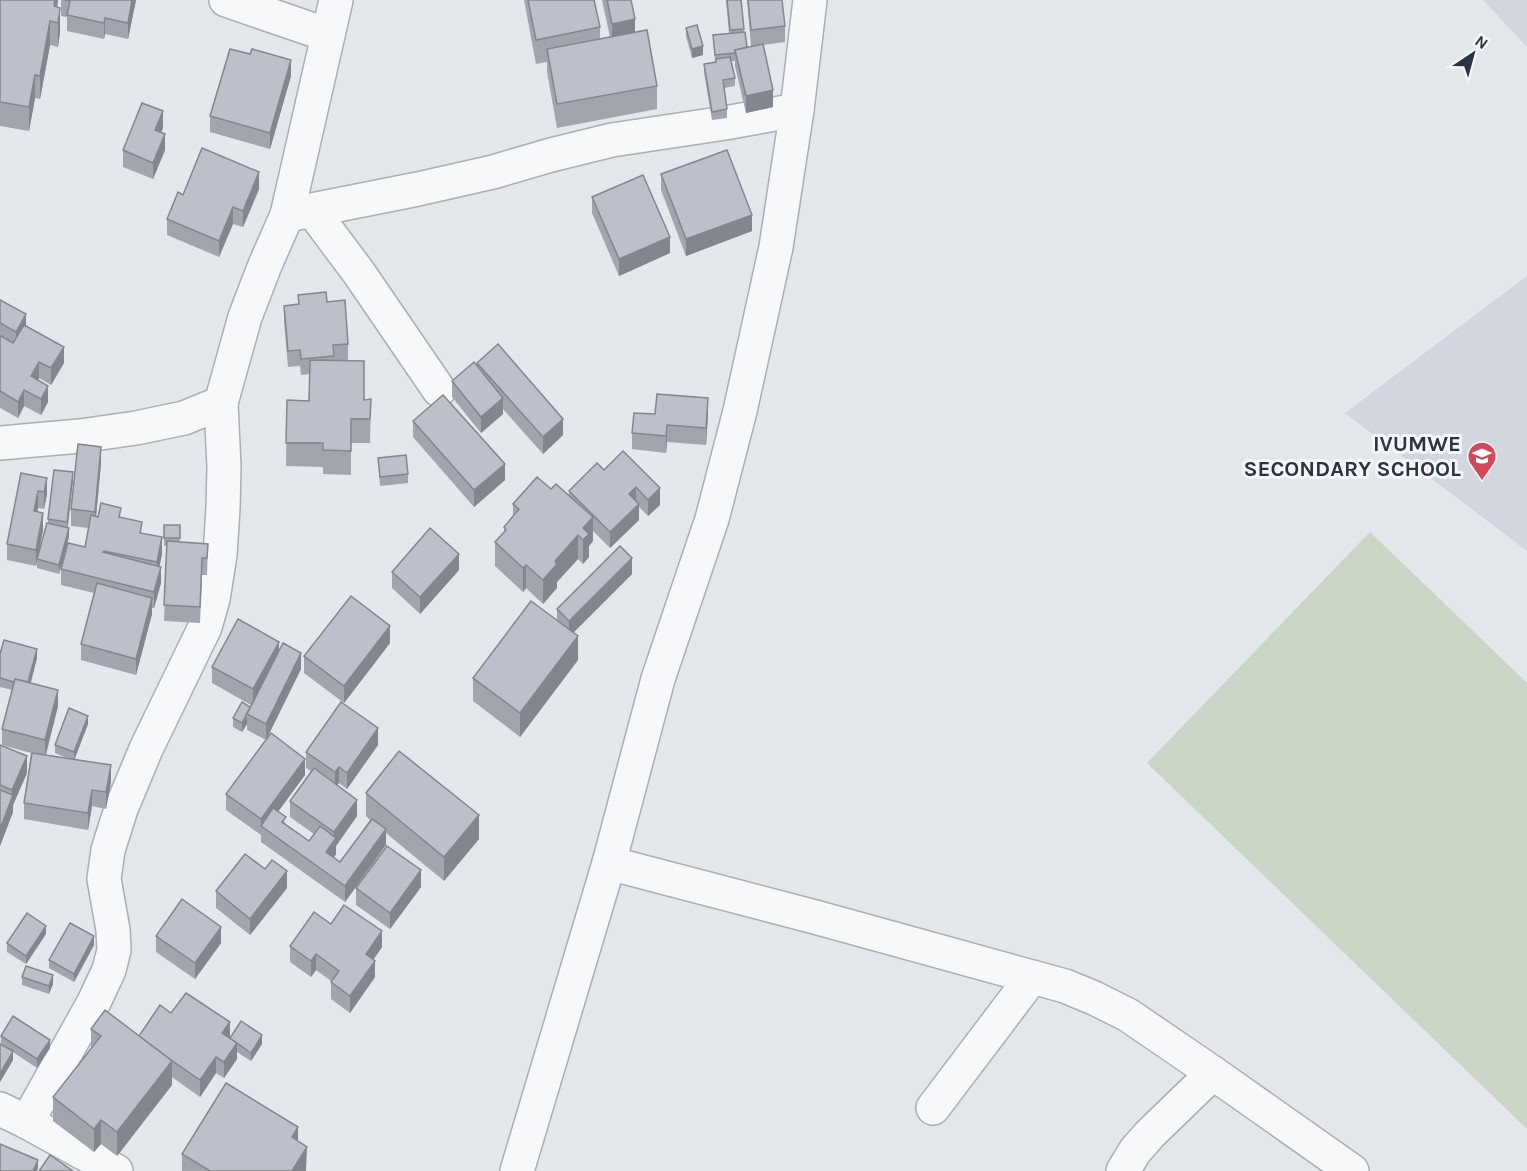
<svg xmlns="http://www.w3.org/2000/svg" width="1527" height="1171" font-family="Karla,sans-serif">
  <rect width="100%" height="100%" fill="#e4e7ec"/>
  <g fill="#d2d6de">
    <path d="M1483,0H1527V47Z"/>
    <path d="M1527,276V551L1345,413Z"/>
  </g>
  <path fill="#c9d6c5" d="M1370,532L1527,683V1129L1147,763Z"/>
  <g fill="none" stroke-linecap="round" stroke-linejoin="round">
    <g stroke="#a9aeb7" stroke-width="36">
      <g id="minor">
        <path d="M226,0L328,35"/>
        <path d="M312,210L359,273L439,390"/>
        <path d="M287,215L418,189L493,172L551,155L612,140L725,123L797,110"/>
        <path d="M0,443L80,436L136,428L184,418L221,403L245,317L265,265L287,215L336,0"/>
        <path d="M609,863L815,917L1032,977L1065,986L1094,998L1128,1015L1213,1073L1352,1171"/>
        <path d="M933,1108L1032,977"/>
        <path d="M0,1109L27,1122L116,1171"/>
        <path d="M27,1122L94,1002L109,970L114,950L113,930L104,879L108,850L121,809L146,749L205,627L213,599L220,555L223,508L224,467L221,403"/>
        <path d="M517,1171L609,863L658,679L712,519L740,411L776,247L797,110L810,0"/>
        <path d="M1123,1171L1135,1151L1150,1134L1213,1073"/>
      </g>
    </g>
    <use href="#minor" stroke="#f7f8fa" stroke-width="33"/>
  </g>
  <g fill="#a1a5ae">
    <path d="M0,0H58L57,7L60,32L58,47L50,45L40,99L35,98L29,131L0,126Z"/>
    <path d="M61,0H136L128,39L105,34L104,39L67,31V17L61,16Z"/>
    <path d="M524,0H596H594L600,27V39L610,37L602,0H631L635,32L657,86V109L557,128L547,72V62L536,64Z"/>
    <path d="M726,0H741L744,32L747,47L751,46L747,0H782L785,26V42L763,45L773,107L746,113L735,66V61H731L735,78V86L724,88L727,109V118L712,120L704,72V64L715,62L713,35L729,33Z"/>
    <path d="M686,28L703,55L692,58L686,36Z"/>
    <path d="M250,54L291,76L270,149L210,132V116Z"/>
    <path d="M163,128L161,132L165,150L153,179L123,167V150Z"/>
    <path d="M661,174L752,231L686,256L661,190Z"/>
    <path d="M259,189L243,227L233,224L219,257L167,235V219L183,195Z"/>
    <path d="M592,197L670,253L619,276L592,213Z"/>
    <path d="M298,295L327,302L348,344V360L364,400L371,399L370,443H351V475L323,474V467L286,466L287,400L309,401V374L301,375L300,366L288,367L284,322V306L298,305Z"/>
    <path d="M0,300L64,363L51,385L39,378L38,380L48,402L41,415L24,406L18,418L0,408Z"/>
    <path d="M477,363L563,435L543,454L503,409V414L481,433L452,397V381L477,365Z"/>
    <path d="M655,414H708L706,445L667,442L666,453L632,449V433Z"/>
    <path d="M413,421L505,480L474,507L413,437Z"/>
    <path d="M623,451L660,505L648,516L639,507V520L610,548L593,531V541L589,546V557L583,564L578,559L557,582V588L543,604L526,588L523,592L495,566V542L504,532V527L513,517V504L551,489L569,496V491L604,470Z"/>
    <path d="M378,458L408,474V483L380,486Z"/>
    <path d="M101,463L96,516L121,518L142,533L162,554L159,566L161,583L154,608H152V614L136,675L81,660V644L94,593L61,585V569L85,547L89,528L71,526V509Z"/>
    <path d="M21,473L47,494L44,509L38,508L37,512L43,530L36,566L7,560V544Z"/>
    <path d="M73,480L68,528L69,537L59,574L37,568V559L48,523V519Z"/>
    <path d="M164,525H180V542L208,544L207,575H202L200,623L164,621L167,546H164Z"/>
    <path d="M459,570L420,614L392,588V572Z"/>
    <path d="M632,574L573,633L578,660L520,737L473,701V678L557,621V609Z"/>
    <path d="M390,643L344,703L304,673V656Z"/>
    <path d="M279,650L301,669L266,740L305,775L278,812L286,824L309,841L314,834L290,817V801L311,771L306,768V752L378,745L347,789L339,783L337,785L357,816L336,846V854L334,858L340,862L370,820L366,816V793L479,839L444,881L386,833V845L345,902L261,842V835L226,810V794L266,740L247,730V724L242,732L233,727V718L250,707L251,705L212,683V667Z"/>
    <path d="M0,654L37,658L30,683L58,706L46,755L69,759L55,753V745L88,724L74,759L111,782L106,809L92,806L88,830L24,819V803L31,753L2,745V729L12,690L0,687Z"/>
    <path d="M0,745L27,773L13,805V812L0,846Z"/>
    <path d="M265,869L287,888L250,935L216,908V891Z"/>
    <path d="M421,887L390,929L356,905V888Z"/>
    <path d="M331,924L382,947L373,960L375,977L350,1013L331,999V981L316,970L311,977L290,962V946Z"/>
    <path d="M46,934L26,964L7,952V943Z"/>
    <path d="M156,936L221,943L195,979L156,952Z"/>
    <path d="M94,945L74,982L49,968V960Z"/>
    <path d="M22,977L53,984L49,994L22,985Z"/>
    <path d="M171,1013L230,1022V1038L262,1044L251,1061L237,1052V1059L224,1078L216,1073L200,1097L172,1077V1085L117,1156L101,1144L94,1152L53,1121V1097L91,1049V1029L139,1036Z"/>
    <path d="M1,1036L50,1048L37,1068L13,1052V1060L0,1082Z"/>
    <path d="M298,1141L306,1171H182V1154Z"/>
  </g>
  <g fill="#83868d">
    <path d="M55,0H58L55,22L54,6Z"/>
    <path d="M132,0H136L128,39V23Z"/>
    <path d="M60,8V32L58,47V23Z"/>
    <path d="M105,18V34L104,39V23Z"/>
    <path d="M635,19V43L612,48V24Z"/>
    <path d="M50,21V45L40,99V76Z"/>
    <path d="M703,46V55L692,58V49Z"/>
    <path d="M291,60V76L270,149V133Z"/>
    <path d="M35,75V98L29,131V107Z"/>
    <path d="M773,90V107L746,113V96Z"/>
    <path d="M163,111V128L155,146V130Z"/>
    <path d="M165,134V150L153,179V163Z"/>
    <path d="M259,172V189L243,227V211Z"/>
    <path d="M233,207V224L219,257V241Z"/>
    <path d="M752,215V231L686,256V239Z"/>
    <path d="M670,237V253L619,276V259Z"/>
    <path d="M26,314V331L16,348V332Z"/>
    <path d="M64,347V363L51,385V368Z"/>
    <path d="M39,362V378L31,392V376Z"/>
    <path d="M48,386V402L41,415V399Z"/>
    <path d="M24,390V406L18,418V402Z"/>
    <path d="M503,398V414L481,433V417Z"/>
    <path d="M708,398V414L706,445V428Z"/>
    <path d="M563,419V435L543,454V437Z"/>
    <path d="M667,425V442L666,453V436Z"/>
    <path d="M101,447V463L95,528V512Z"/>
    <path d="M505,464V480L474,507V490Z"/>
    <path d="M73,472V480L67,530V522Z"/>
    <path d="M47,478V494L44,509V492Z"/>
    <path d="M636,487V504L629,494Z"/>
    <path d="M660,488V505L648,516V500Z"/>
    <path d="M38,491V508L34,528V511Z"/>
    <path d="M639,504V520L610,548V532Z"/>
    <path d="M43,513V530L36,566V550Z"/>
    <path d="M593,517V541L589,546V557L583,564V528Z"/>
    <path d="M69,528V537L59,574V565Z"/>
    <path d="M578,535V559L557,582V588L543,604V580L555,561Z"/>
    <path d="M162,537V554L157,579V562Z"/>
    <path d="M459,554V570L420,614V597Z"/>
    <path d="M632,558V574L569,637V621Z"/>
    <path d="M526,565V588L523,592V568Z"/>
    <path d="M161,567V583L154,608V592Z"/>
    <path d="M152,598V614L136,675V659Z"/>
    <path d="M390,626V643L344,703V686Z"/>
    <path d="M578,636V660L520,737V713Z"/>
    <path d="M279,642V659L253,706V689Z"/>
    <path d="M37,649V658L28,694V686Z"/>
    <path d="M301,653V669L266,740V724Z"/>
    <path d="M58,690V706L45,757V740Z"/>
    <path d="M88,716V724L74,761V752Z"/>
    <path d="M247,716V724L242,732V723Z"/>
    <path d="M378,728V745L347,789V773Z"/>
    <path d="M27,756V773L13,805V812L0,846V829L12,797V790Z"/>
    <path d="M305,759V775L265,829L261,826V819Z"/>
    <path d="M111,765V782L106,809V792Z"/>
    <path d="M339,767V783L335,788V772Z"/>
    <path d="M92,790V806L88,830V813Z"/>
    <path d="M357,800V816L336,846V854L326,868V852L334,841V832Z"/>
    <path d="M479,815V839L444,881V857Z"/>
    <path d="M386,829V845L345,902V886Z"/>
    <path d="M421,870V887L390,929V913Z"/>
    <path d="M287,871V888L250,935V919Z"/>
    <path d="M46,926V934L26,964V956Z"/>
    <path d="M221,927V943L195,979V963Z"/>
    <path d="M382,931V947L366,970V954Z"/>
    <path d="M94,936V945L74,982V974Z"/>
    <path d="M316,954V970L311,977V961Z"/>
    <path d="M375,961V977L350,1013V996Z"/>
    <path d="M53,975V984L49,994V986Z"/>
    <path d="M230,1022V1038L222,1033Z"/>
    <path d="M262,1035V1044L251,1061V1053Z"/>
    <path d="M50,1040V1048L37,1068V1059Z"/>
    <path d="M237,1043V1059L224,1078V1062Z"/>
    <path d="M13,1051V1060L0,1082V1074Z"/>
    <path d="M216,1057V1073L200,1097V1080Z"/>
    <path d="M172,1061V1085L117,1156V1132Z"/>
    <path d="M101,1120V1144L94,1152V1129Z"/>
    <path d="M298,1127V1151L292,1137Z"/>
    <path d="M307,1147L306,1171H292Z"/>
    <path d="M38,1160V1168L37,1171H33Z"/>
  </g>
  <g fill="#bbc0ca" stroke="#83868d" stroke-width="1.5">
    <path d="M0,0H55L54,6L60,8L58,23L50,21L40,76L35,75L29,107L0,102Z"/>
    <path d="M64,0H132L128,23L105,18L104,23L67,15L70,1Z"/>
    <path d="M528,0H594L600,27L536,40Z"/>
    <path d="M607,0H631L635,19L612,24Z"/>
    <path d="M727,0H741L744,29L730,30Z"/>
    <path d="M748,0H782L785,26L751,30Z"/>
    <path d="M697,25L703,46L692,49L686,28Z"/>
    <path d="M647,30L657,86L557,104L547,49Z"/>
    <path d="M745,32L747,47L735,50V53L715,55L713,35Z"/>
    <path d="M763,44L773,90L746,96L735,50Z"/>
    <path d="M230,49L250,54L252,49L291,60L270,133L210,116Z"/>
    <path d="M730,57L735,78L723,80L727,109L712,112L704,64L716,62V59Z"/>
    <path d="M142,103L163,111L155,130L165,134L153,163L123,150Z"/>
    <path d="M202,148L259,172L243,211L233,207L219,241L167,219L178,192L183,195Z"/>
    <path d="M727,150L752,215L686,239L661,174Z"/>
    <path d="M643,175L670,237L619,259L592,197Z"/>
    <path d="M326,292L327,302L345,300L348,344L333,345L334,356L301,359L300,350L288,351L284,306L299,304L298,295Z"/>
    <path d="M0,300L26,314L16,332L0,323Z"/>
    <path d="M24,325L64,347L51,368L39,362L31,376L48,386L41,399L24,390L18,402L0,391V337L1,336L13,343Z"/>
    <path d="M498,344L563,419L543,437L477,363Z"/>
    <path d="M310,360L364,361V400L371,399L370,419H351V451L323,450V443H286L287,400L309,401Z"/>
    <path d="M474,362L503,398L481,417L452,381Z"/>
    <path d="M657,394L708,398L706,428L667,425L666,436L632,433L634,413L655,414Z"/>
    <path d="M443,395L505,464L474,490L413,421Z"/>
    <path d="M78,444L101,447L95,512L71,509Z"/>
    <path d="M623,451L660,488L648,500L636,487L629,494L639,504L610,532L569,491L597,463L604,470Z"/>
    <path d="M406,455L408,474L380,477L378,458Z"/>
    <path d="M54,470L73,472L67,522L48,519Z"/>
    <path d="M21,473L47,478L44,492L38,491L34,511L43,513L36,550L7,544Z"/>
    <path d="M537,477L551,489L556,484L593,517L583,528L589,534L583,540L578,535L555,561L557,564L543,580L526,565L523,568L495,542L506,530L504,527L519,509L513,504Z"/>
    <path d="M101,503L121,508L119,517L142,522L140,533L162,537L157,562L104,551L103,552L161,567L154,592L61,569L68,543L85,547L91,515L98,517Z"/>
    <path d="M47,523L69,528L59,565L37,559Z"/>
    <rect x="164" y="525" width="16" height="13"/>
    <path d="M430,528L459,554L420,597L392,572Z"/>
    <path d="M167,541L208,544L207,558H202L200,607L164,605Z"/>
    <path d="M620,546L632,558L569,621L557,609Z"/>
    <path d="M97,583L152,598L136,659L81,644Z"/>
    <path d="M351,596L390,626L344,686L304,656Z"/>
    <path d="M531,601L578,636L520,713L473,678Z"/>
    <path d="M238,619L279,642L253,689L212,667Z"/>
    <path d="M4,640L37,649L28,682L15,679L14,682L0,678V654Z"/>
    <path d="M283,643L301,653L266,724L247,714Z"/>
    <path d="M15,679L58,690L45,740L2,729Z"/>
    <path d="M242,702L250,707L242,723L233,718Z"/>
    <path d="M341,702L378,728L347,773L339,767L335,772L306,752Z"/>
    <path d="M69,708L88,716L74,752L55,745Z"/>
    <path d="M271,733L305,759L261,819L226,794Z"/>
    <path d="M0,745L27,756L12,790L0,785Z"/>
    <path d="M399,751L479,815L444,857L366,793Z"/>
    <path d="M32,753L111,765L106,792L92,790L88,813L24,803Z"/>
    <path d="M314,768L357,800L334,832L290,801Z"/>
    <path d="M0,790L13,795L0,829Z"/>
    <path d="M273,808L286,817L282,822L309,841L320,826L336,838L326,852L340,862L372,819L386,829L345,886L261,826Z"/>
    <path d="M387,846L421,870L390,913L356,888Z"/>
    <path d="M245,854L265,869L272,860L287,871L250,919L216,891Z"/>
    <path d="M182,899L221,927L195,963L156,936Z"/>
    <path d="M344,905L382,931L366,954L375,961L350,996L331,982L339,971L316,954L311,961L290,946L314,912L331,924Z"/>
    <path d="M27,913L46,926L26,956L7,943Z"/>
    <path d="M70,923L94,936L74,974L49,960Z"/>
    <path d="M26,966L53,975L49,986L22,977Z"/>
    <path d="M186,993L230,1022L222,1033L237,1043L224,1062L216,1057L200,1080L171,1060L139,1036L160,1005L171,1013Z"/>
    <path d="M105,1010L172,1061L117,1132L101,1120L94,1129L53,1097L101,1036L91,1029Z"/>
    <path d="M13,1016L50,1040L37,1059L1,1036Z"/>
    <path d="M241,1021L262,1035L251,1053L230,1038Z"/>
    <path d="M0,1044L13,1051L0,1074Z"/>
    <path d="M226,1083L298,1127L292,1137L307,1147L292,1171H210L182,1154Z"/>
    <path d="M0,1144L38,1160L33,1171H0Z"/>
    <path d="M50,1155L73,1171H39Z"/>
  </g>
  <defs>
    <g id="school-pin" transform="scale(1.5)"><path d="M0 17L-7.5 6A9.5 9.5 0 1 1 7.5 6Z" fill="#d1495b" stroke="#f4f6f9"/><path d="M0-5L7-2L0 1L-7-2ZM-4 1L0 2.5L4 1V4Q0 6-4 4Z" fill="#fff"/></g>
  </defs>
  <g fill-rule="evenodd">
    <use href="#school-pin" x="1482" y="456"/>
  </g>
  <g text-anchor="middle" stroke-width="6" stroke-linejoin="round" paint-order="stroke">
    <g font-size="22" font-weight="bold" fill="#2b3445" stroke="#f4f6f9" text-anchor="end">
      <text x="1461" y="451">IVUMWE<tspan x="1461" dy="25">SECONDARY SCHOOL</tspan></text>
    </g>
  </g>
  <g transform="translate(1473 54) rotate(36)" stroke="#f4f6f9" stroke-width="4.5" paint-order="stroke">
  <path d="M0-4.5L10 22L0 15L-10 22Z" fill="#2b3445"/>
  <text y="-9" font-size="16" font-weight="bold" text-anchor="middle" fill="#2b3445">N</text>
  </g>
</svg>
